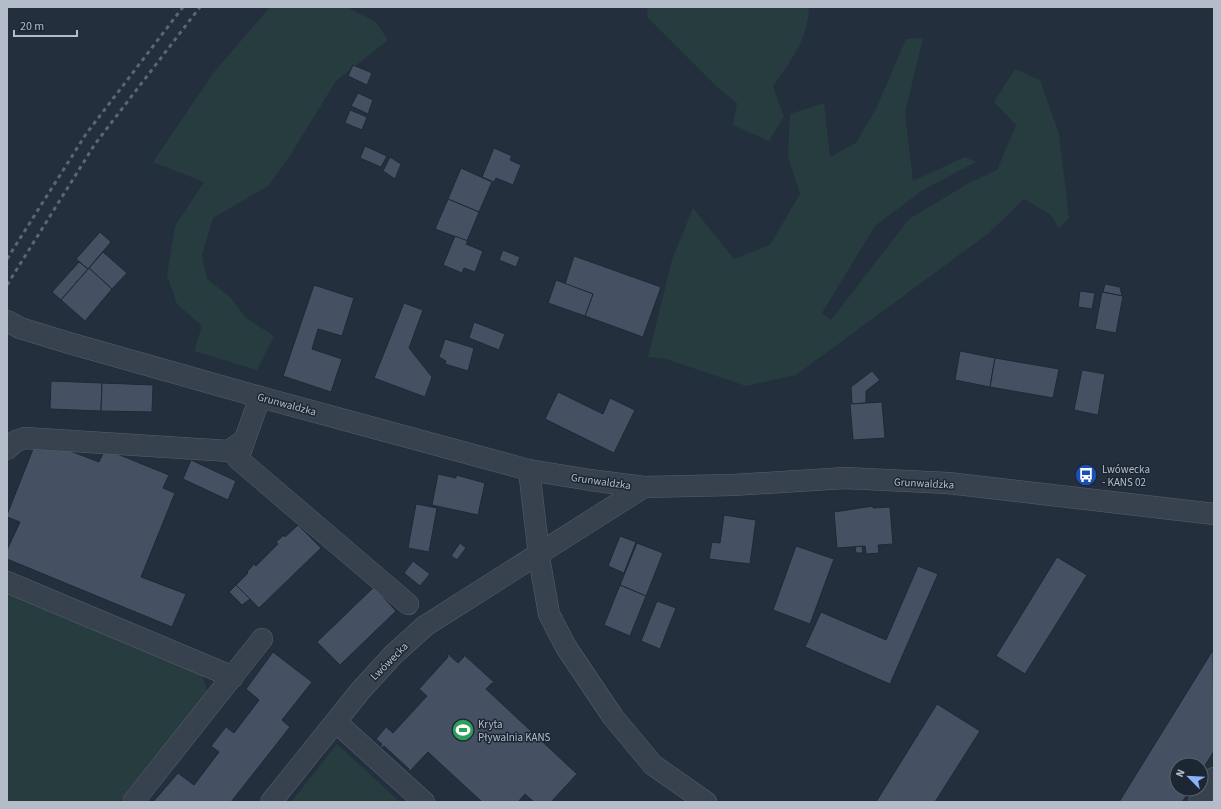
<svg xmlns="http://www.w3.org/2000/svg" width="1221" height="809" font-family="'Source Sans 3',sans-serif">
  <rect width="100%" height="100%" fill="#242f3e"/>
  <g fill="#263c3f">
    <path d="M270,7H347L376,22L388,40L336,81L291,154L268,186L213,218L202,255L207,279L230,297L245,317L274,336L257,370L194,351L202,326L177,304L167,276L175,226L204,182L153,162L214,72Z"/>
    <path d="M647,7H809C808,40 791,60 773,86L784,117L769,141L733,125L737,103L717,87L648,18Z"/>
    <path d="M923,38L905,113L913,181L965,157L976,162L923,190L875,226L822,313L831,320L909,219L969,183L997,170L1016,125L994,102L1015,69L1040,80L1059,134L1069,218L1059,228L1051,215L1024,199L989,233L796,375L746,386L666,359L648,357L672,260L693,208L734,259L770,245L800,194L788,157L790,114L824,103L830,157L856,143L876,109L906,39Z"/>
    <path d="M7,594L202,674L208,693L119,802H7Z"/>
    <path d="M337,744L400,802H291Z"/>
  </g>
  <g fill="#455162" stroke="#1f2835">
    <path d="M353,65L372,73L367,85L348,76Z"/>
    <path d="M358,93L373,100L368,114L351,106Z"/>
    <path d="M350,110L367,117L362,130L345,123Z"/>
    <path d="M365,146L387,156L381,167L360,158Z"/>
    <path d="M494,148L512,156L510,160L521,165L513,185L496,178L494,182L482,177Z"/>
    <path d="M390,157L401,164L395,179L383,171Z"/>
    <path d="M461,168L492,182L479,212L448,199Z"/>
    <path d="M448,199L479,212L467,241L435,229Z"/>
    <path d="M100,232L111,242L88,269L76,259Z"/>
    <path d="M455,236L468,241L466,244L483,251L475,272L464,268L462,273L443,265Z"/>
    <path d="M503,250L520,257L516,267L499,260Z"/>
    <path d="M103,252L127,273L112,289L89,268Z"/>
    <path d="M574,256L661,287L643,337L585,316L593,294L565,284Z"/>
    <path d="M79,262L88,269L61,300L52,292Z"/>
    <path d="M89,268L112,289L85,321L61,300Z"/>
    <path d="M556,280L593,294L585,316L548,303Z"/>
    <path d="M1105,284L1120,287L1122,296L1103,292Z"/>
    <path d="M314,285L354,298L342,336L318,329L312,349L342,359L331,392L283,376Z"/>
    <path d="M1080,291L1095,293L1092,309L1078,307Z"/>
    <path d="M1102,292L1123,296L1116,333L1095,329Z"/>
    <path d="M404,303L423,310L409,348L432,377L425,397L374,378Z"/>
    <path d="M474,322L505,334L499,350L469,338Z"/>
    <path d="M445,339L474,348L468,371L445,364L446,361L439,357Z"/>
    <path d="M960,351L995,358L990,387L955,380Z"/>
    <path d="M995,358L1059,369L1053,398L990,387Z"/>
    <path d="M1082,370L1105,374L1098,415L1074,410Z"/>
    <path d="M872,371L880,380L866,391V403L852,404L851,387Z"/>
    <path d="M51,381L102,383L101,411L50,409Z"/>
    <path d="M102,383L153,385L152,412L101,411Z"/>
    <path d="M558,392L603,414L610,398L635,410L614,453L545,419Z"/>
    <path d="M882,402L885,438L853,440L850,404Z"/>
    <path d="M35,444L57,446L99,462L105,449L169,475L163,488L175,493L141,577L186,594L172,627L7,559V550L20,522L7,517V515Z"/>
    <path d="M191,460L236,481L228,500L183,479Z"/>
    <path d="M438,474L456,478V475L485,483L478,515L432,505Z"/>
    <path d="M416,504L437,508L429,552L408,548Z"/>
    <path d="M873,506V508L890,507L893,544L878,545L879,553L866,554L865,546L837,548L834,512Z"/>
    <path d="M724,515L756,520L750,564L709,559L712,542L720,543Z"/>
    <path d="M298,525L321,548L259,608L236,585L248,573L247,572L254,564L256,566L278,544L276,542L284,535L285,537Z"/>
    <path d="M620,536L636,542L624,573L608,566Z"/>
    <path d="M460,543L466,548L457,560L451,556Z"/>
    <path d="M637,543L663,553L646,596L620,585Z"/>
    <path d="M796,546L834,559L810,624L773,610Z"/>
    <path d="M862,546L863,553H856L855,547Z"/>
    <path d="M1057,557L1087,575L1025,674L996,656Z"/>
    <path d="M413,561L430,574L420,586L404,573Z"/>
    <path d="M918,566L938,574L890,684L805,647L821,612L886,640Z"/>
    <path d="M236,585L250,599L242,605L229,592Z"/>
    <path d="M620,585L646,596L630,636L604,625Z"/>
    <path d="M374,587L396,611L340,665L317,642Z"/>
    <path d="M657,601L676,608L660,649L641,641Z"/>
    <path d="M1213,650L1214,751L1201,772V765H1177V789H1191L1182,802H1119Z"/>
    <path d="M273,652L312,682L282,720L290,727L231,802H153L178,773L194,785L219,752L211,746L226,727L234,733L259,700L246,689Z"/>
    <path d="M447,653L458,663L464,657L463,654L495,683H492L486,689L577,774L551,802H534L525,794L518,802H482L428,752L408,773L409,769L384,746L381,748L380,747L382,744L376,739L386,727L393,733L427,696L419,689L448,657Z"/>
    <path d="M937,704L980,731L935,802H876Z"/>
  </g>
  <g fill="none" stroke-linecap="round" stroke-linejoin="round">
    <g stroke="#565f6c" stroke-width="22">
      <g id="minor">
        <path d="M7,321L20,328L69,343L260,397L529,470L590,480L644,487L733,485L845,478L948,483L1214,514"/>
        <path d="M260,397L238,459L408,604"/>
        <path d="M7,449L16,441L25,438L229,451L243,441"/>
        <path d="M529,470L540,563L549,614L566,647L613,717L653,765L706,802"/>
        <path d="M7,582L233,677"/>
        <path d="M336,722L424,802"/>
        <path d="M133,802L262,639"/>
        <path d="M271,802L361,690L393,655L425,626L644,487"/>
        <path d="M1199,802L1214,778"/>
      </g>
    </g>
    <use href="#minor" stroke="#38414e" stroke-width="21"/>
    <g stroke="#5a6575" stroke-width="3" stroke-dasharray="4 4" stroke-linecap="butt">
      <path d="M7,259L86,134L183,7"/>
      <path d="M7,285L95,144L200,7"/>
    </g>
  </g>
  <defs>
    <g id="bus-disc" transform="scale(1.15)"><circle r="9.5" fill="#1a4fb4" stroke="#1d2633"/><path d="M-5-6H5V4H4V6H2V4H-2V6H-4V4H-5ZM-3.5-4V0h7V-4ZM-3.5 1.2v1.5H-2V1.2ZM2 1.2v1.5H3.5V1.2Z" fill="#fff"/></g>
    <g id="stadium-disc" transform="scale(1.15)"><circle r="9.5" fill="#2e9e5b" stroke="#1d2633"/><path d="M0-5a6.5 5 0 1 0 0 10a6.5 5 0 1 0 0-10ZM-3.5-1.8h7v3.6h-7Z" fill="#fff"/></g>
  </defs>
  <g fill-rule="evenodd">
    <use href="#bus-disc" x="1086" y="475"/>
    <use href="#stadium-disc" x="463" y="730"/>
  </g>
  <g text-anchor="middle" stroke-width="3" stroke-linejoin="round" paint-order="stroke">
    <g font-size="11" fill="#b4bcc9" stroke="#1d2633">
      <text transform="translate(287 404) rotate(15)" y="4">Grunwaldzka</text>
      <text transform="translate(601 481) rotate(8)" y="4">Grunwaldzka</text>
      <text transform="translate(924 483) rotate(3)" y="4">Grunwaldzka</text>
      <text transform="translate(389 661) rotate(-45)" y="4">Lwówecka</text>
    </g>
    <g font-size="11" fill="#b4bcc9" stroke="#1d2633" text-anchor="start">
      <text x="1102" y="473">Lwówecka<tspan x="1102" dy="13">- KANS 02</tspan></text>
      <text x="478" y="728">Kryta<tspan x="478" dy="13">Pływalnia KANS</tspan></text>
    </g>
  </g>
  <rect width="1221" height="809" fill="none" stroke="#b4bcc9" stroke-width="16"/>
  <g transform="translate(1189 777) rotate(294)"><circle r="19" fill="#1d2633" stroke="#59626f"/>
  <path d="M0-3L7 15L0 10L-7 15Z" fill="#8ab4f8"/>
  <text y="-6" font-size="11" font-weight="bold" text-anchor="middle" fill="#b4bcc9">N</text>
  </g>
  <path d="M14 30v6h63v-6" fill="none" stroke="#b4bcc9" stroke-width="2"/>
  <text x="20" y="30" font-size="12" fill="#b4bcc9" stroke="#1d2633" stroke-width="3" paint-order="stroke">20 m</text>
</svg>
